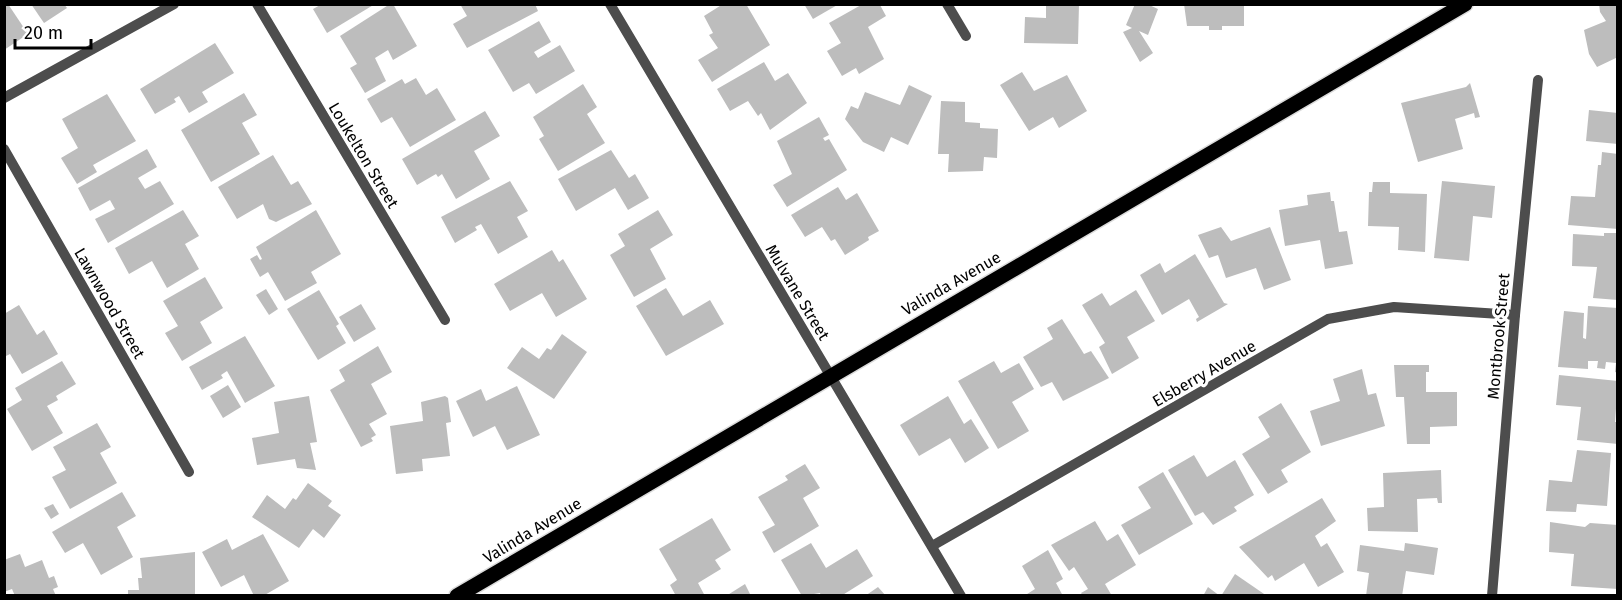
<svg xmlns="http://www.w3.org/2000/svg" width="1622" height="600" font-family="'Fira Sans',sans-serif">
  <rect width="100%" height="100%" fill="#fff"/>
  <g fill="#bdbdbd">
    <path d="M4,4H8L28,34L4,50Z"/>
    <path d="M31,4H64L67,8L44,23Z"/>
    <path d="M322,4H375L327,33L313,9Z"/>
    <path d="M390,4H393L417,46L393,60L388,50L375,58L386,81L365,93L350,68L357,64L340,36Z"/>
    <path d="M460,4H535L538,11L467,48L453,24L467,16Z"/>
    <path d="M723,4H746L770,45L712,82L698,60L718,48L709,35L713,33L704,16Z"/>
    <path d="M804,4H839L813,19Z"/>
    <path d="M1046,4H1079L1078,44L1024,43L1025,17L1046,18Z"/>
    <path d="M1135,4H1147L1158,9L1148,35L1139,31L1153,53L1140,62L1123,32L1132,28L1126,25Z"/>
    <path d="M1184,4H1244V26H1222V30H1209V26H1187Z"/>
    <path d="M1599,4H1618V57L1597,67L1589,54L1584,30L1606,21L1600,12Z"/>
    <path d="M861,5H880L886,16L868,27L884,59L859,74L856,68L842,76L827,51L841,43L829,23Z"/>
    <path d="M539,21L551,42L534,52L538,58L560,45L575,71L536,94L529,83L513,92L488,50Z"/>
    <path d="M215,43L234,73L202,92L208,102L189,113L179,96L174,99L176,102L155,114L140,89Z"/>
    <path d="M764,62L775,81L788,73L807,103L770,130L761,113L758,116L748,101L730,111L717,89Z"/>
    <path d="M1022,72L1034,91L1067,75L1087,111L1059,128L1053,117L1029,131L1000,85Z"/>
    <path d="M416,78L426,95L437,88L456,120L410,147L392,117L381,123L367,99L402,79L405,84Z"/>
    <path d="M1470,83L1480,117L1475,118L1474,113L1455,119L1463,149L1418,162L1401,103L1466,87Z"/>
    <path d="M583,84L597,107L587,114L605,143L558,171L539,139L544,136L533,117Z"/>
    <path d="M909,85L932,96L908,145L891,137L884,152L863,142L845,119L851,106L858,109L865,92L900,105Z"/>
    <path d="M244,93L257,115L242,123L260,154L211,182L181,130Z"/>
    <path d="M107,94L136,141L93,165L97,172L77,184L61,158L78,148L62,119Z"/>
    <path d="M941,101L965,102V122L980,123V128L998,129L997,158L984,157L983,171L948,172L949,154H938Z"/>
    <path d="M1589,110L1618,113V144L1586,141Z"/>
    <path d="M485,111L500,136L474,151L490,179L456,199L442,174L438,177L436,174L417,185L402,159Z"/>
    <path d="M819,117L829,135L823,138L825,141L829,139L847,170L787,207L773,185L792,174L777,141Z"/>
    <path d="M147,149L157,167L138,178L145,189L160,181L174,204L108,243L95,219L115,209L110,200L90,211L78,188Z"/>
    <path d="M611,150L629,178L635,174L649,198L628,210L615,188L576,211L558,179Z"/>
    <path d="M1602,152L1618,154V229L1568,225L1571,196L1595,197L1598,165H1601Z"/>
    <path d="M273,155L291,185L298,181L312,204L276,222L269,219L263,204L237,219L218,187Z"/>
    <path d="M510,181L528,211L517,217L528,237L498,254L481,224L475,227L477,230L455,243L441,217Z"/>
    <path d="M1442,181L1495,186L1492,218L1473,216L1469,261L1434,258Z"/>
    <path d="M1373,182H1390V193L1427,194L1425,252L1398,250L1399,227L1368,226L1369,192H1372Z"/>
    <path d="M838,187L846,200L857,193L879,231L868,237L869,240L845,255L835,239L831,241L822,227L805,237L791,215Z"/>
    <path d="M1330,192L1331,201H1334L1339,232L1347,231L1353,264L1325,269L1320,240L1285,246L1279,210L1308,205L1307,195Z"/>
    <path d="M183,210L199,236L185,244L199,269L167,288L152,261L129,274L115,248Z"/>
    <path d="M316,210L341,254L311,272L317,283L285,301L268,272L260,277L250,259L257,255L260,260L262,259L256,247Z"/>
    <path d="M658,210L673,235L650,249L666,279L634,297L610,255L625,246L618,234Z"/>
    <path d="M1221,227L1231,241L1270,227L1291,280L1264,290L1256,268L1226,278L1218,255L1209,258L1198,235Z"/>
    <path d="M1604,233H1618V300L1593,298L1597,267L1572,266L1573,234L1604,236Z"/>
    <path d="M552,250L559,262L563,259L587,299L556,317L542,293L510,311L494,284Z"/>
    <path d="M1195,254L1224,303L1228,304L1197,322L1196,319L1199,317L1189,299L1162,315L1140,275L1160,263L1165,273Z"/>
    <path d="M205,277L223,308L200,322L212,343L182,361L165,333L178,326L163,301Z"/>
    <path d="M666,288L683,316L710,300L724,324L666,356L636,306Z"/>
    <path d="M266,289L278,309L269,315L256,295Z"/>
    <path d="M319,290L339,324L336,326L346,343L318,360L287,309Z"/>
    <path d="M1136,290L1155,321L1127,337L1139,358L1112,374L1099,347L1105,343L1082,305L1102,293L1110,306Z"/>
    <path d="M361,304L376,329L354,342L339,317Z"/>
    <path d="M19,305L37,335L44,330L58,354L22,374L10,354L4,357V314Z"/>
    <path d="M1588,306L1618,308V373L1615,372L1616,363L1606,362L1605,369L1597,368L1598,361H1588V369L1558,367L1564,311L1584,313L1583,338L1586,339Z"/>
    <path d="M1062,319L1084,354L1091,351L1109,378L1063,401L1052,382L1041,387L1023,357L1053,339L1047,328Z"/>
    <path d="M562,334L587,352L554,399L507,368L522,347L539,359L547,348L551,350Z"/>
    <path d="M245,336L275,386L245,403L227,371L221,375L223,378L202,390L189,367Z"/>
    <path d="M378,346L392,372L371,384L387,414L369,424L376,435L371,438L373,441L361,447L330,390L345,381L339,370Z"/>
    <path d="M62,361L76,384L56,396L58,400L47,406L63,433L32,451L7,409L22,400L15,388Z"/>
    <path d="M994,361L1001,373L1019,363L1034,389L1012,402L1029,431L998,449L958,381Z"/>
    <path d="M1394,365H1429V372H1426V392H1457V426L1430,427V444H1407L1404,397H1396Z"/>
    <path d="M1362,369L1368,395L1376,393L1385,426L1321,446L1310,411L1340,401L1333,379Z"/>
    <path d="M1559,375L1618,381L1615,422H1618V444L1577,440L1581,407L1556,405Z"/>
    <path d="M228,385L241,407L223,418L210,396Z"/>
    <path d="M517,386L540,435L507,450L495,426L473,437L456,401L481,389L486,401Z"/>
    <path d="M309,396L317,442L310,443L316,470L297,468L295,459L257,465L252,438L279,433L274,402Z"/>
    <path d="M445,396L448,398L451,422L446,423L450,456L422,459L423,471L396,474L390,426L423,421L421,402Z"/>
    <path d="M948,396L964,424L971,419L989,448L965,463L950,438L919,456L900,425Z"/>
    <path d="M1281,403L1311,452L1281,470L1288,482L1268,494L1242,454L1270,437L1258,417Z"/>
    <path d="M97,423L111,447L100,453L117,483L70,509L52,477L66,470L53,447Z"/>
    <path d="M1577,450L1611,453L1607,506L1577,504L1576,512L1546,511L1549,480L1572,482Z"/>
    <path d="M1194,455L1207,477L1235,460L1254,495L1234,507L1237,511L1213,525L1203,512L1195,516L1168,470Z"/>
    <path d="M805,464L820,488L803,498L819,526L774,553L762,532L775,525L758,497L788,480L785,476Z"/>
    <path d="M1441,470L1442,503H1438L1437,498L1417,499L1418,532L1368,531L1367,508L1384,507L1383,473Z"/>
    <path d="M1163,472L1193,524L1139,555L1121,525L1151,508L1138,487Z"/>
    <path d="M308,483L332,501L328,506L341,515L324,538L313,529L299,548L252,517L267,495L285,509L293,498L296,500Z"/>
    <path d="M122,492L136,516L117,527L133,557L101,575L83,543L65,553L52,532Z"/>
    <path d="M1322,498L1336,521L1315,536L1321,547L1327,543L1344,572L1318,587L1304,563L1275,581L1272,575L1268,578L1239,547Z"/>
    <path d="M53,504L59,514L51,519L44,508Z"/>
    <path d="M712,518L731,550L715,560L721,569L698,583L705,596H676L670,585L677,580L659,549Z"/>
    <path d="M1095,521L1107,541L1118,534L1136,565L1105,584L1112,596H1083L1081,593L1088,589L1074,567L1069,571L1051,545Z"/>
    <path d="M1550,522L1585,527L1590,523L1618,525V589L1571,586L1574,554L1549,552Z"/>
    <path d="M263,534L289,581L263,596H254L244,575L221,587L202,552L227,539L232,550Z"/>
    <path d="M811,543L826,568L857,549L873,576L841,596H821L820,593L802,596L781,560Z"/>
    <path d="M1405,543L1438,548L1434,575L1406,571L1402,596H1366L1369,573L1357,571L1360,545L1404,551Z"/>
    <path d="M1048,550L1063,579L1056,583L1063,596H1024L1035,589L1022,566Z"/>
    <path d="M195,552V596H128V590H139L138,578H142L140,558Z"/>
    <path d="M20,554L25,567L42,560L49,578L54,576L58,587L53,589L56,596H15L12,589L4,592V560Z"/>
    <path d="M1235,574L1267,596H1221Z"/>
    <path d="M745,584L751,596H726Z"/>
    <path d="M878,587L886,596H865Z"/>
    <path d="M1208,587L1220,596H1203Z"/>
  </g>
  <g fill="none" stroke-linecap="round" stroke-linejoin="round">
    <g stroke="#dbdbdb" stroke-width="18">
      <path id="major" d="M457,596L1465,4"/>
    </g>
    <g stroke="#4d4d4d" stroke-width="10">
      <path d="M257,4L445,320"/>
      <path d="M610,4L961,596"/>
      <path d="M947,4L966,36"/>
      <path d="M4,98L174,4"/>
      <path d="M4,149L189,472"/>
      <path d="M932,546L1328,319L1394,307L1515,315"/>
      <path d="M1492,596L1515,315L1538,80"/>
    </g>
    <use href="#major" stroke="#000" stroke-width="15"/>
  </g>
  <g text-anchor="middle" stroke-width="6" stroke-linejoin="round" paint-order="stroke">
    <g font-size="16" fill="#000" stroke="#fff">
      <text transform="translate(364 155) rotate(59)" y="6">Loukelton Street</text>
      <text transform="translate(951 283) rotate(-30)" y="6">Valinda Avenue</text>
      <text transform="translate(798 292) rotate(59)" y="6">Mulvane Street</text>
      <text transform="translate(110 303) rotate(60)" y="6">Lawnwood Street</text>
      <text transform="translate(1498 336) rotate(-85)" y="6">Montbrook Street</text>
      <text transform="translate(1204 373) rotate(-30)" y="6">Elsberry Avenue</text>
      <text transform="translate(532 530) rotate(-31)" y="6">Valinda Avenue</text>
    </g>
  </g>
  <rect width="1622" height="600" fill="none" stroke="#000000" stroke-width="12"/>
  <path d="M15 39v9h76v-9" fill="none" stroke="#000000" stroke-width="3"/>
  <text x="24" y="39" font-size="18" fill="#000000" stroke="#ffffff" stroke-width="4.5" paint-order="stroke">20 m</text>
</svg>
